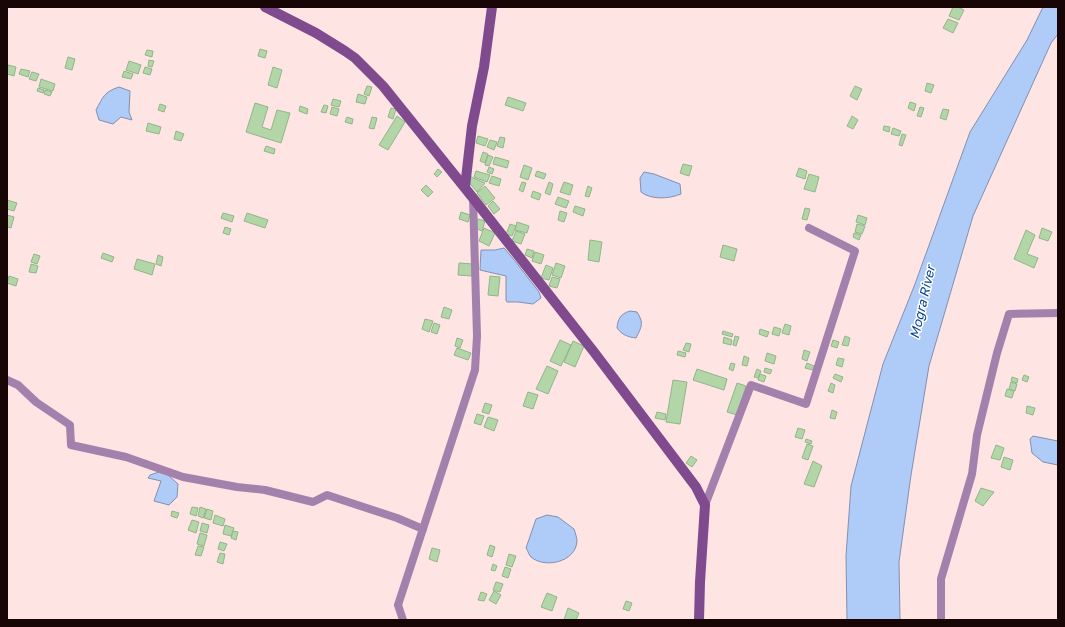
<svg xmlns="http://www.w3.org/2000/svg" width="1065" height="627" font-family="'Golos Text',sans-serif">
  <rect width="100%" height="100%" fill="#fee4e3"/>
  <g fill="#afcbf7" stroke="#8290af">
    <path d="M1043,7H1058V34L1051,43L973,216L929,366L911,475L899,562L900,620H847L846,556L851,486L883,364L915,284L970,132L1027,40Z"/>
    <path d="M119,87L130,91L129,112L132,120L121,117L113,124L99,120L96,110C103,97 104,92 119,87Z"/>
    <path d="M644,172L654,174L680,184L681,194C669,199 651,200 641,192L640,178Z"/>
    <path d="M504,248L515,261L539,292L541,298L533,304L518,302H507L506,300V276L480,270L481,250H495Z"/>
    <path d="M630,311L637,312C644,323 642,326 636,338C628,337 622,335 617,328C618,319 620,314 630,311Z"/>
    <path d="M1033,436L1058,441V465L1043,462L1032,453L1030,439Z"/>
    <path d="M159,472L168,475L178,484L177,497L169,505L154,501L161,481L148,478L150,475Z"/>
    <path d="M547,515L558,517L574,529C575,532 577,538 577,541C576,562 545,569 531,557C529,555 528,551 526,548L536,519Z"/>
  </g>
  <g fill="#b3d6a9" stroke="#92b589">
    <path d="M953,7H958L964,10L959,20L949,16Z"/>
    <path d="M948,19L958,23L953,33L943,28Z"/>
    <path d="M260,49L267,51L265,58L258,56Z"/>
    <path d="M147,50L153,51L152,57L145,55Z"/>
    <path d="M68,57L75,59L72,70L65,68Z"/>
    <path d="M149,60L154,61L152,67L148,66Z"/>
    <path d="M129,61L141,65L138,74L126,70Z"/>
    <path d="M8,65L16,67L14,76L7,74Z"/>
    <path d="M145,67L152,69L150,75L143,73Z"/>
    <path d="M273,67L282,70L277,88L268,85Z"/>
    <path d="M21,69L30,71L28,77L19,74Z"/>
    <path d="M124,71L133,74L131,79L122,77Z"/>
    <path d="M32,72L39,74L36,81L29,79Z"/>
    <path d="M41,79L55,84L53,91L39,87Z"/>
    <path d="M927,83L934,85L931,93L925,91Z"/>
    <path d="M367,86L372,87L369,96L364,94Z"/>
    <path d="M855,86L862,89L857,100L850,96Z"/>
    <path d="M38,88L44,90L43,93L37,91Z"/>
    <path d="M45,90L52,92L50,96L44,94Z"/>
    <path d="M358,94L367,97L365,104L356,102Z"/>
    <path d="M508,97L526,103L523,111L505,105Z"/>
    <path d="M333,99L341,101L339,107L331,105Z"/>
    <path d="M910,102L916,104L914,111L908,108Z"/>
    <path d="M255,103L268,107L262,127L271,130L277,110L290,113L281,143L246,132Z"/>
    <path d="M160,104L166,106L164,112L158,110Z"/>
    <path d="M324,105L328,106L326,113L321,112Z"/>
    <path d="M300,106L308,109L307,114L299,111Z"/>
    <path d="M332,107L339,109L337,116L330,114Z"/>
    <path d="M920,107L924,108L921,117L917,116Z"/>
    <path d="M391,108L396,109L393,119L388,117Z"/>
    <path d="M943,109L949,110L946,120L940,118Z"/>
    <path d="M397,116L405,122L388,150L379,145Z"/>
    <path d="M852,116L858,120L853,129L847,126Z"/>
    <path d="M347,117L353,119L352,124L345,122Z"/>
    <path d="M372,117L377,118L374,129L369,128Z"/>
    <path d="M148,123L161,127L159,134L146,131Z"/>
    <path d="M884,126L890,127L889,132L883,130Z"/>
    <path d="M893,128L901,131L899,136L891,134Z"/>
    <path d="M176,131L184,134L181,141L174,139Z"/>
    <path d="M902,134L906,135L902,146L899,145Z"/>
    <path d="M478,136L488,139L485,146L476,143Z"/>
    <path d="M500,137L505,138L503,148L497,146Z"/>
    <path d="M490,140L497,142L494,150L487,147Z"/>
    <path d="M266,146L275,149L274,154L264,151Z"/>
    <path d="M483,152L488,154L485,163L480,161Z"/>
    <path d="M488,155L493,157L489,166L485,165Z"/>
    <path d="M495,157L509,161L507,168L493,164Z"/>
    <path d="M683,164L692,166L689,176L680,173Z"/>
    <path d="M524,165L532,168L528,180L520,177Z"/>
    <path d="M489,167L494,169L492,174L487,172Z"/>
    <path d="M799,168L807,171L805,179L796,176Z"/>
    <path d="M438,169L442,172L437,177L434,174Z"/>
    <path d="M476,171L490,175L487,182L474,177Z"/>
    <path d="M537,171L546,174L544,179L535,176Z"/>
    <path d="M809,174L819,177L815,192L804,189Z"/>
    <path d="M492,176L501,179L499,186L489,183Z"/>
    <path d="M471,177L485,183L477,192L467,180Z"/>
    <path d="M522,182L526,183L523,192L519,190Z"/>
    <path d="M549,182L553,184L550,195L545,193Z"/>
    <path d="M564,182L573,185L570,195L560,192Z"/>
    <path d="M426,185L433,192L428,197L421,190Z"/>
    <path d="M485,186L495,198L486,205L477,193Z"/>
    <path d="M588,186L592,188L589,197L585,196Z"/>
    <path d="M533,191L541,194L539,200L531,197Z"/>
    <path d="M558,197L569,201L566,208L555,204Z"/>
    <path d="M7,200L17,203L14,211L7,209Z"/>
    <path d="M493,201L500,209L494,214L488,206Z"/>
    <path d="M575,206L585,209L583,216L573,212Z"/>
    <path d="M805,208L810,209L807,220L802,219Z"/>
    <path d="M560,211L567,213L564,222L558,220Z"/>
    <path d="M461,212L470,215L468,222L459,219Z"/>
    <path d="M223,213L234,216L232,222L221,218Z"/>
    <path d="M247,213L268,220L265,228L244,221Z"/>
    <path d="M7,215L14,217L11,228L7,227Z"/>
    <path d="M858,215L867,218L865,225L856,222Z"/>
    <path d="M478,219L485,221L482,231L475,228Z"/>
    <path d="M517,222L529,226L527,233L515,230Z"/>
    <path d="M510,224L516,226L512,236L506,234Z"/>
    <path d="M857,224L865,226L862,234L855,232Z"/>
    <path d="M225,227L231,229L229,235L223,233Z"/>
    <path d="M484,228L495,233L489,246L479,241Z"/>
    <path d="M1042,228L1052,232L1048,241L1039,238Z"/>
    <path d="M1026,230L1035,235L1027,254L1038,258L1034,268L1014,259Z"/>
    <path d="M516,231L525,234L521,244L512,241Z"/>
    <path d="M854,233L861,235L859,240L853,237Z"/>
    <path d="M590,240L602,242L599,262L588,260Z"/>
    <path d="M723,245L737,249L734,261L720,257Z"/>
    <path d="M527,249L534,251L532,258L525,255Z"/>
    <path d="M535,252L544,255L541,264L532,261Z"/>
    <path d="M103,253L114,257L112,262L101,258Z"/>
    <path d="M34,254L40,256L37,264L31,262Z"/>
    <path d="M158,255L163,257L161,266L156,264Z"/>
    <path d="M137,259L155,264L152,275L134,269Z"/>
    <path d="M459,263L473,264L472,276L458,275Z"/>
    <path d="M556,263L565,266L561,278L552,275Z"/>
    <path d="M31,264L38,266L36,273L29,272Z"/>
    <path d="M546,265L553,268L549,280L541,278Z"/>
    <path d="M9,276L18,279L16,286L7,283Z"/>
    <path d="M490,276L500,277L498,296L488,295Z"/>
    <path d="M552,277L560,279L557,288L549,286Z"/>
    <path d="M444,307L452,310L449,319L441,317Z"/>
    <path d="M425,319L433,321L429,332L422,329Z"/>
    <path d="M434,323L440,325L437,334L431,332Z"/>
    <path d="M785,324L791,326L789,335L782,333Z"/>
    <path d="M774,327L781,329L779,336L772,334Z"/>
    <path d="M760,329L769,332L767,337L759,334Z"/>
    <path d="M723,331L733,334L732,337L722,334Z"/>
    <path d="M735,336L739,337L736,346L733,345Z"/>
    <path d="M845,336L850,338L848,346L842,345Z"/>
    <path d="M724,337L732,340L731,345L723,343Z"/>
    <path d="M457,338L463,340L460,348L455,346Z"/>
    <path d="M560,340L571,345L561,366L550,361Z"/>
    <path d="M833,340L839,342L837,348L831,346Z"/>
    <path d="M573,341L584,346L575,367L564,362Z"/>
    <path d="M686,343L691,344L689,352L683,350Z"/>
    <path d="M457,348L471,353L468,360L454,355Z"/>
    <path d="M804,350L810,352L807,361L802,359Z"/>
    <path d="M678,351L686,353L685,357L677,355Z"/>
    <path d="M767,353L776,356L774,364L765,361Z"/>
    <path d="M744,356L749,358L747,366L742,365Z"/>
    <path d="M838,358L844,359L842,367L836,365Z"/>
    <path d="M731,363L735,364L733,371L729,369Z"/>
    <path d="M807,363L814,366L813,370L805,368Z"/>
    <path d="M547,366L558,371L548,394L536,389Z"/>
    <path d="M765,368L772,370L770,374L764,372Z"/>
    <path d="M697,369L727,379L724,390L693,380Z"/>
    <path d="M757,369L761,371L758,378L754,377Z"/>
    <path d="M760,374L766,376L764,382L758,380Z"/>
    <path d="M835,374L843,377L841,382L833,378Z"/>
    <path d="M1024,375L1029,377L1027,382L1022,380Z"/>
    <path d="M1012,377L1018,379L1017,383L1011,381Z"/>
    <path d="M673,380L687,382L680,424L666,422Z"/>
    <path d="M1011,382L1017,384L1015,391L1009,389Z"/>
    <path d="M737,383L746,386L737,415L727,412Z"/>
    <path d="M831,383L835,385L833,393L828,391Z"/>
    <path d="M1007,389L1014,391L1012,398L1005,396Z"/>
    <path d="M528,392L538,395L533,409L523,406Z"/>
    <path d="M485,403L492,405L489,414L482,412Z"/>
    <path d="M1027,406L1035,408L1033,415L1026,413Z"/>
    <path d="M832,410L837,412L835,419L830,418Z"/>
    <path d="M657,412L666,414L665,420L655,418Z"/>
    <path d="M477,414L484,416L481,425L474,423Z"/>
    <path d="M488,417L498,420L494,431L484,427Z"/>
    <path d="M798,428L805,430L802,439L795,437Z"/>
    <path d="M806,439L812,441L811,444L805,442Z"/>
    <path d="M807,444L813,446L808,460L802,458Z"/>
    <path d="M996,445L1004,448L1000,460L991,458Z"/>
    <path d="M691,456L697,460L692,467L686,463Z"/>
    <path d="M1004,457L1013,460L1010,470L1001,467Z"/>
    <path d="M813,461L822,466L814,487L804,484Z"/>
    <path d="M981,488L994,492L983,506L975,501Z"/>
    <path d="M192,507L198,508L196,516L190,514Z"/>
    <path d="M200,507L206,509L203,518L198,516Z"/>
    <path d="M207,509L213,511L211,520L204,518Z"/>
    <path d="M172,511L179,513L177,518L171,516Z"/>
    <path d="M215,515L225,519L223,526L213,523Z"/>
    <path d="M192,520L199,522L196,533L188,530Z"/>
    <path d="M202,523L209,525L207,533L200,531Z"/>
    <path d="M225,525L234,528L231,536L223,534Z"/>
    <path d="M233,531L238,532L236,540L231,538Z"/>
    <path d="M200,533L207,535L204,546L197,544Z"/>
    <path d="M220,542L227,544L224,551L218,549Z"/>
    <path d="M490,545L495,547L492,557L487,555Z"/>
    <path d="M198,546L204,547L201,556L195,555Z"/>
    <path d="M432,548L440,550L437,562L429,559Z"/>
    <path d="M220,553L225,554L223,564L217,562Z"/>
    <path d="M509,554L516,556L512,567L506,565Z"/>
    <path d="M493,564L497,566L495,571L491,570Z"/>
    <path d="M505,567L511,569L508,578L502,576Z"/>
    <path d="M496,582L503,584L500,592L493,590Z"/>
    <path d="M494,591L501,595L496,604L489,600Z"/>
    <path d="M481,592L487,594L484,601L478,600Z"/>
    <path d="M547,593L557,597L552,611L541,607Z"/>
    <path d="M626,601L632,603L629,611L623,609Z"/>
    <path d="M568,608L579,613L576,620H564Z"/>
  </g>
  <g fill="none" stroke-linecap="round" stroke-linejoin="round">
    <g stroke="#a480ad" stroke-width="8">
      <path d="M7,380L18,385L36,402L70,425L71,445L126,457L183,477L237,487L265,490L313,502L327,495L397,518L423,529"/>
      <path d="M705,505L751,385L806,404L855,251L809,228"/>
      <path d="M403,620L398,605L475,370L477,336L473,198"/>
      <path d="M941,620V579L972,474L977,435L997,353L1009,314L1058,313"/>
    </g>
    <g stroke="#7f4b8e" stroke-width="10">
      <path d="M265,7L316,33L345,51L355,58L383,86L473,198L594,352L696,487L705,505L700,582L699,620"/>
      <path d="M465,187L472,126L484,67L492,7"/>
    </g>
  </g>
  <g text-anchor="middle" stroke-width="3" stroke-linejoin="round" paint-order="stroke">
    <g font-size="13" font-style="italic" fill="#094293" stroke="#fff">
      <text transform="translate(922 302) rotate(-77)" y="5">Mogra River</text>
    </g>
  </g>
  <rect width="1065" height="627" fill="none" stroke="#180506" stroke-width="16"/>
</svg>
